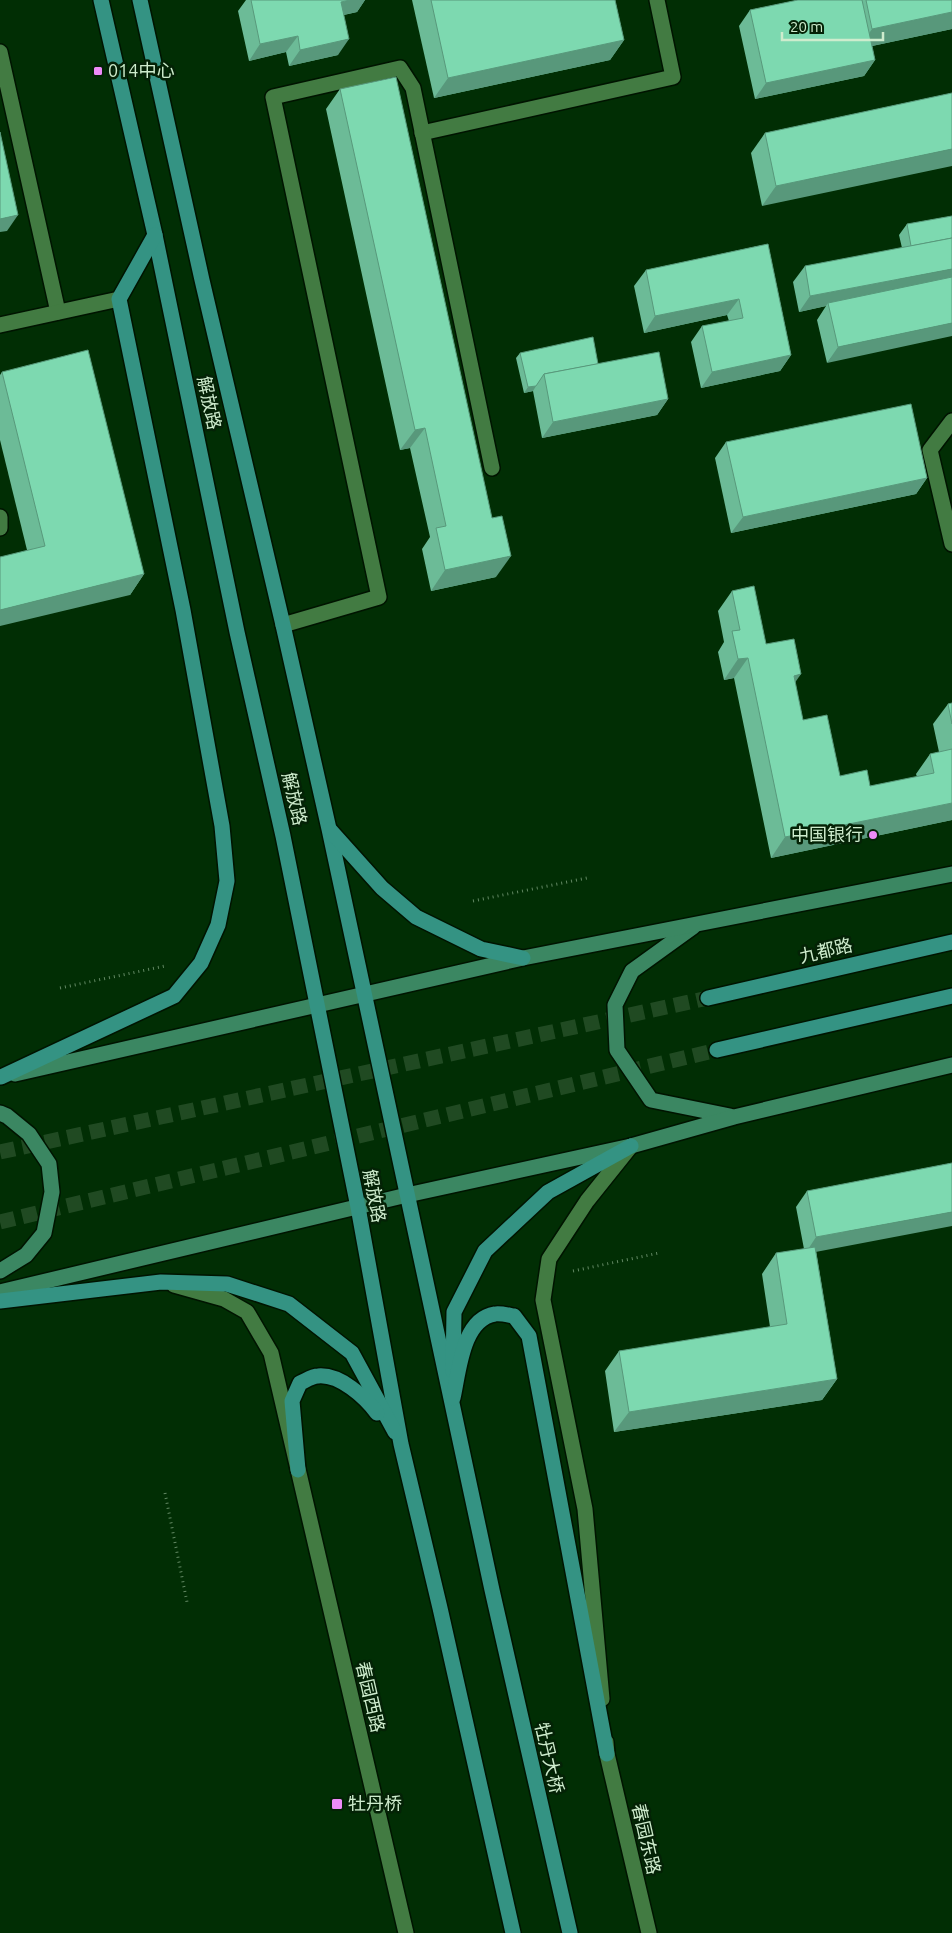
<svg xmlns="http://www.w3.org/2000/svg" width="952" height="1933" font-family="Ubuntu,'Noto Sans SC',sans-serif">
  <rect width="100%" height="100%" fill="#012e04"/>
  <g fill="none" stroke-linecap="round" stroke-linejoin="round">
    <g stroke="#204a22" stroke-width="15" stroke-dasharray="15 8" stroke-linecap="butt">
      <path d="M0,1152L708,998"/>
      <path d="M0,1222L717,1050"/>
    </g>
    <g stroke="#001400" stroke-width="18">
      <g id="service">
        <path d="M0,52L58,312"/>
        <path d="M422,133L673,77L657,0"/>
        <path d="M0,325L119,299"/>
        <path d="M0,517V528"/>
        <path d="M283,625L379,597L273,97L400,68L413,88L492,468"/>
      </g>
    </g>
    <g stroke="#001400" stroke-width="18">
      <path id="minor" d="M952,421L930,450L952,544"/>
    </g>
    <g stroke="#001400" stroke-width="18">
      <g id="tertiary">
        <path d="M174,1285L224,1299L247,1312L271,1353L406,1933"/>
        <path d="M602,1699L585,1509L543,1300L549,1259L587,1201L631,1146"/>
        <path d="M606,1742L607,1754L649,1933"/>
      </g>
    </g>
    <g stroke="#001400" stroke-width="18">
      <g id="secondary">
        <path d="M693,927L632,971L615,1005L617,1050L651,1100L730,1116"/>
        <path d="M15,1074L523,958L952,874"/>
        <path d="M0,1113L7,1116L29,1134L49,1164L52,1192L44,1233L26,1255L0,1271"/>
        <path d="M0,1292L407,1195L631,1146L734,1117L952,1065"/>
      </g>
    </g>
    <g stroke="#001400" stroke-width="18">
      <g id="primary">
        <path d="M101,0L155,235L237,632L283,836L358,1207L401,1444L440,1608L513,1933"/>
        <path d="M140,0L202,280L283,625L329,829L492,1590L570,1933"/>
        <path d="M330,830L382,888L416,917L481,949L523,958"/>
        <path d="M708,998L952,942"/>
        <path d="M717,1050L952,996"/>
        <path d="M1,1077L174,996L201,963L218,925L227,881L222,826L183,610L119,299L155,235"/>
        <path d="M0,1301L161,1282L227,1284L289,1304L352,1353L395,1432"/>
        <path d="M453,1371L454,1312L485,1251L548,1192L631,1146"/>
        <path d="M453,1398C459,1372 462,1319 495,1314C500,1313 508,1315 514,1316L529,1336L607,1754"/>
        <path d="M298,1470L292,1401L300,1383C305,1381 312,1376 318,1376C340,1374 365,1397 377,1413"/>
      </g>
    </g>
    <g stroke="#618762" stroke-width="3" stroke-dasharray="1 4" stroke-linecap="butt">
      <path d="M473,901L587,878"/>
      <path d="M60,988L165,966"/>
      <path d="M573,1271L659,1253"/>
      <path d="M165,1493L187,1602"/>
    </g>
    <use href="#service" stroke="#427b42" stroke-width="15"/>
    <use href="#minor" stroke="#427b42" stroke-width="15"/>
    <use href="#tertiary" stroke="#427b42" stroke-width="15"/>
    <use href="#secondary" stroke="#3b8762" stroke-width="15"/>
    <use href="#primary" stroke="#349383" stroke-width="15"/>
  </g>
  <g fill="#6cbb97">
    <path d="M246,0H365L357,12L344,15L338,55L289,66L286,52L249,61L238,11Z"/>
    <path d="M412,0H615L624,40L610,60L434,98Z"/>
    <path d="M798,0H952V29L872,46L875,60L864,76L755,99L739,26L750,10Z"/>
    <path d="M340,89L496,577L431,591L422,549L430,537L410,448L400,450L326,109Z"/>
    <path d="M952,93L762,206L751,153L765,133Z"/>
    <path d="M952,216L827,363L817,320L826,306L799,312L793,282L805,266L902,248L899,235L907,224Z"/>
    <path d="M768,244L791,355L780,371L701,388L691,342L702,326L729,321L727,315L644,333L634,286L646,270Z"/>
    <path d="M520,353L598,364L668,399L657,415L542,438L533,391L524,393L516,358Z"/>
    <path d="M2,372L144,574L130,595L27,550L0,440V375Z"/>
    <path d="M726,442L927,478L916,494L731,533L715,458Z"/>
    <path d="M732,591L766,644L795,683L803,720L840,776L870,786L917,777L916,774L930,754L939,752L933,724L948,704L952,703V820L771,858L734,678L724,680L718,652L724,642L718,611Z"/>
    <path d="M952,1163L816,1251L837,1379L822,1400L614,1432L605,1371L619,1351L770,1327L762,1274L776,1253L804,1249L796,1207L807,1191Z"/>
  </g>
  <g fill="#58987b">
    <path d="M350,0H365L357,12L329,18L341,2Z"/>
    <path d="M952,12V29L858,49L872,29Z"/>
    <path d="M298,36L286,52L249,61L260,44Z"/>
    <path d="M349,39L338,55L289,66L300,50Z"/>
    <path d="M624,40L610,60L434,98L448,78Z"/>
    <path d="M875,60L864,76L755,99L766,83Z"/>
    <path d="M952,149V166L762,206L776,186Z"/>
    <path d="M18,215L7,231L0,232V219Z"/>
    <path d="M952,269V283L828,303L826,306L799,312L810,296Z"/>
    <path d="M739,299L727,315L644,333L655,316Z"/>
    <path d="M952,323V336L827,363L838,347Z"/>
    <path d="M791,355L780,371L701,388L712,372Z"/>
    <path d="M536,386L533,391L524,393L528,387Z"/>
    <path d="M668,399L657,415L542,438L553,422Z"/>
    <path d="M425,428L410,448L400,450L415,430Z"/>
    <path d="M927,478L916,494L731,533L743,517Z"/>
    <path d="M511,556L496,577L431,591L445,570Z"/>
    <path d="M144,574L130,595L0,626V610Z"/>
    <path d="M748,658L734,678L724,680L738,659Z"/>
    <path d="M801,674L787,694L794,676Z"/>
    <path d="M952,803V820L771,858L785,837Z"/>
    <path d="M952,1212V1226L805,1254L816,1237Z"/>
    <path d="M837,1379L822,1400L614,1432L629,1412Z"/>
  </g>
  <g fill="#7dd9b0" stroke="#58987b">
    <path d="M251,0H350L341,2L349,39L300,50L298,36L260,44Z"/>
    <path d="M431,0H615L624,40L448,78Z"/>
    <path d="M798,0H862L875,60L766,83L750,10Z"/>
    <path d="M866,0H952V12L872,29Z"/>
    <path d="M396,77L492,518L502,516L511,556L445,570L436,528L446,526L425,428L415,430L340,89Z"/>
    <path d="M952,93V149L776,186L765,133Z"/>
    <path d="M0,132L18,215L0,219Z"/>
    <path d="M952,216V238L911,246L907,224Z"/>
    <path d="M952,238V269L810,296L805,266Z"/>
    <path d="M768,244L791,355L712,372L702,326L743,318L739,299L655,316L646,270Z"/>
    <path d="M952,277V323L838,347L828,303Z"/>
    <path d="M593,337L598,364L544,374L536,386L528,387L520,353Z"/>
    <path d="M88,350L144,574L0,610V557L45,546L2,372Z"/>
    <path d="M659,352L668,399L553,422L544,374Z"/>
    <path d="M911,404L927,478L743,517L726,442Z"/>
    <path d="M754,586L766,644L794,639L801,674L794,676L803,720L827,715L840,776L867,770L870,786L934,773L930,754L952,749V803L785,837L748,658L738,659L732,631L740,630L732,591Z"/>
    <path d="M952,703V724L948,704Z"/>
    <path d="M952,1163V1212L816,1237L807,1191Z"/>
    <path d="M815,1247L837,1379L629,1412L619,1351L787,1324L776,1253Z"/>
  </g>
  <g fill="#ee8bf8" stroke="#042206" stroke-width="2">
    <rect x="93" y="66" width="10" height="10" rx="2.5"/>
    <circle cx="873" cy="835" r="5"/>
    <rect x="331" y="1798" width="12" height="12" rx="2.5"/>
  </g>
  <g text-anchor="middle" stroke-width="5" stroke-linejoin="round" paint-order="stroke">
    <g font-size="18" fill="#ceeccd" stroke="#042206" text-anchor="start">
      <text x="108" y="77">014中心</text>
      <text x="863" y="841" text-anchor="end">中国银行</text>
      <text x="348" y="1810">牡丹桥</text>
    </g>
    <g font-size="18" fill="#ceeccd" stroke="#042206">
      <text transform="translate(209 403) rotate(78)" y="6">解放路</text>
      <text transform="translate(294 799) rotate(77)" y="6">解放路</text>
      <text transform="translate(826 951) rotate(-13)" y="6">九都路</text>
      <text transform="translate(374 1196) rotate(79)" y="6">解放路</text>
      <text transform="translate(370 1697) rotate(77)" y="6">春园西路</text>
      <text transform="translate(549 1758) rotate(77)" y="6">牡丹大桥</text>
      <text transform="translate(646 1839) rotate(77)" y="6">春园东路</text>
    </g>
  </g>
  <path d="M782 32v8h101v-8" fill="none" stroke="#ceeccd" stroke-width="2.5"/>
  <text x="790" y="32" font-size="15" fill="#ceeccd" stroke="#042206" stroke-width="4" paint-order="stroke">20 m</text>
</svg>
